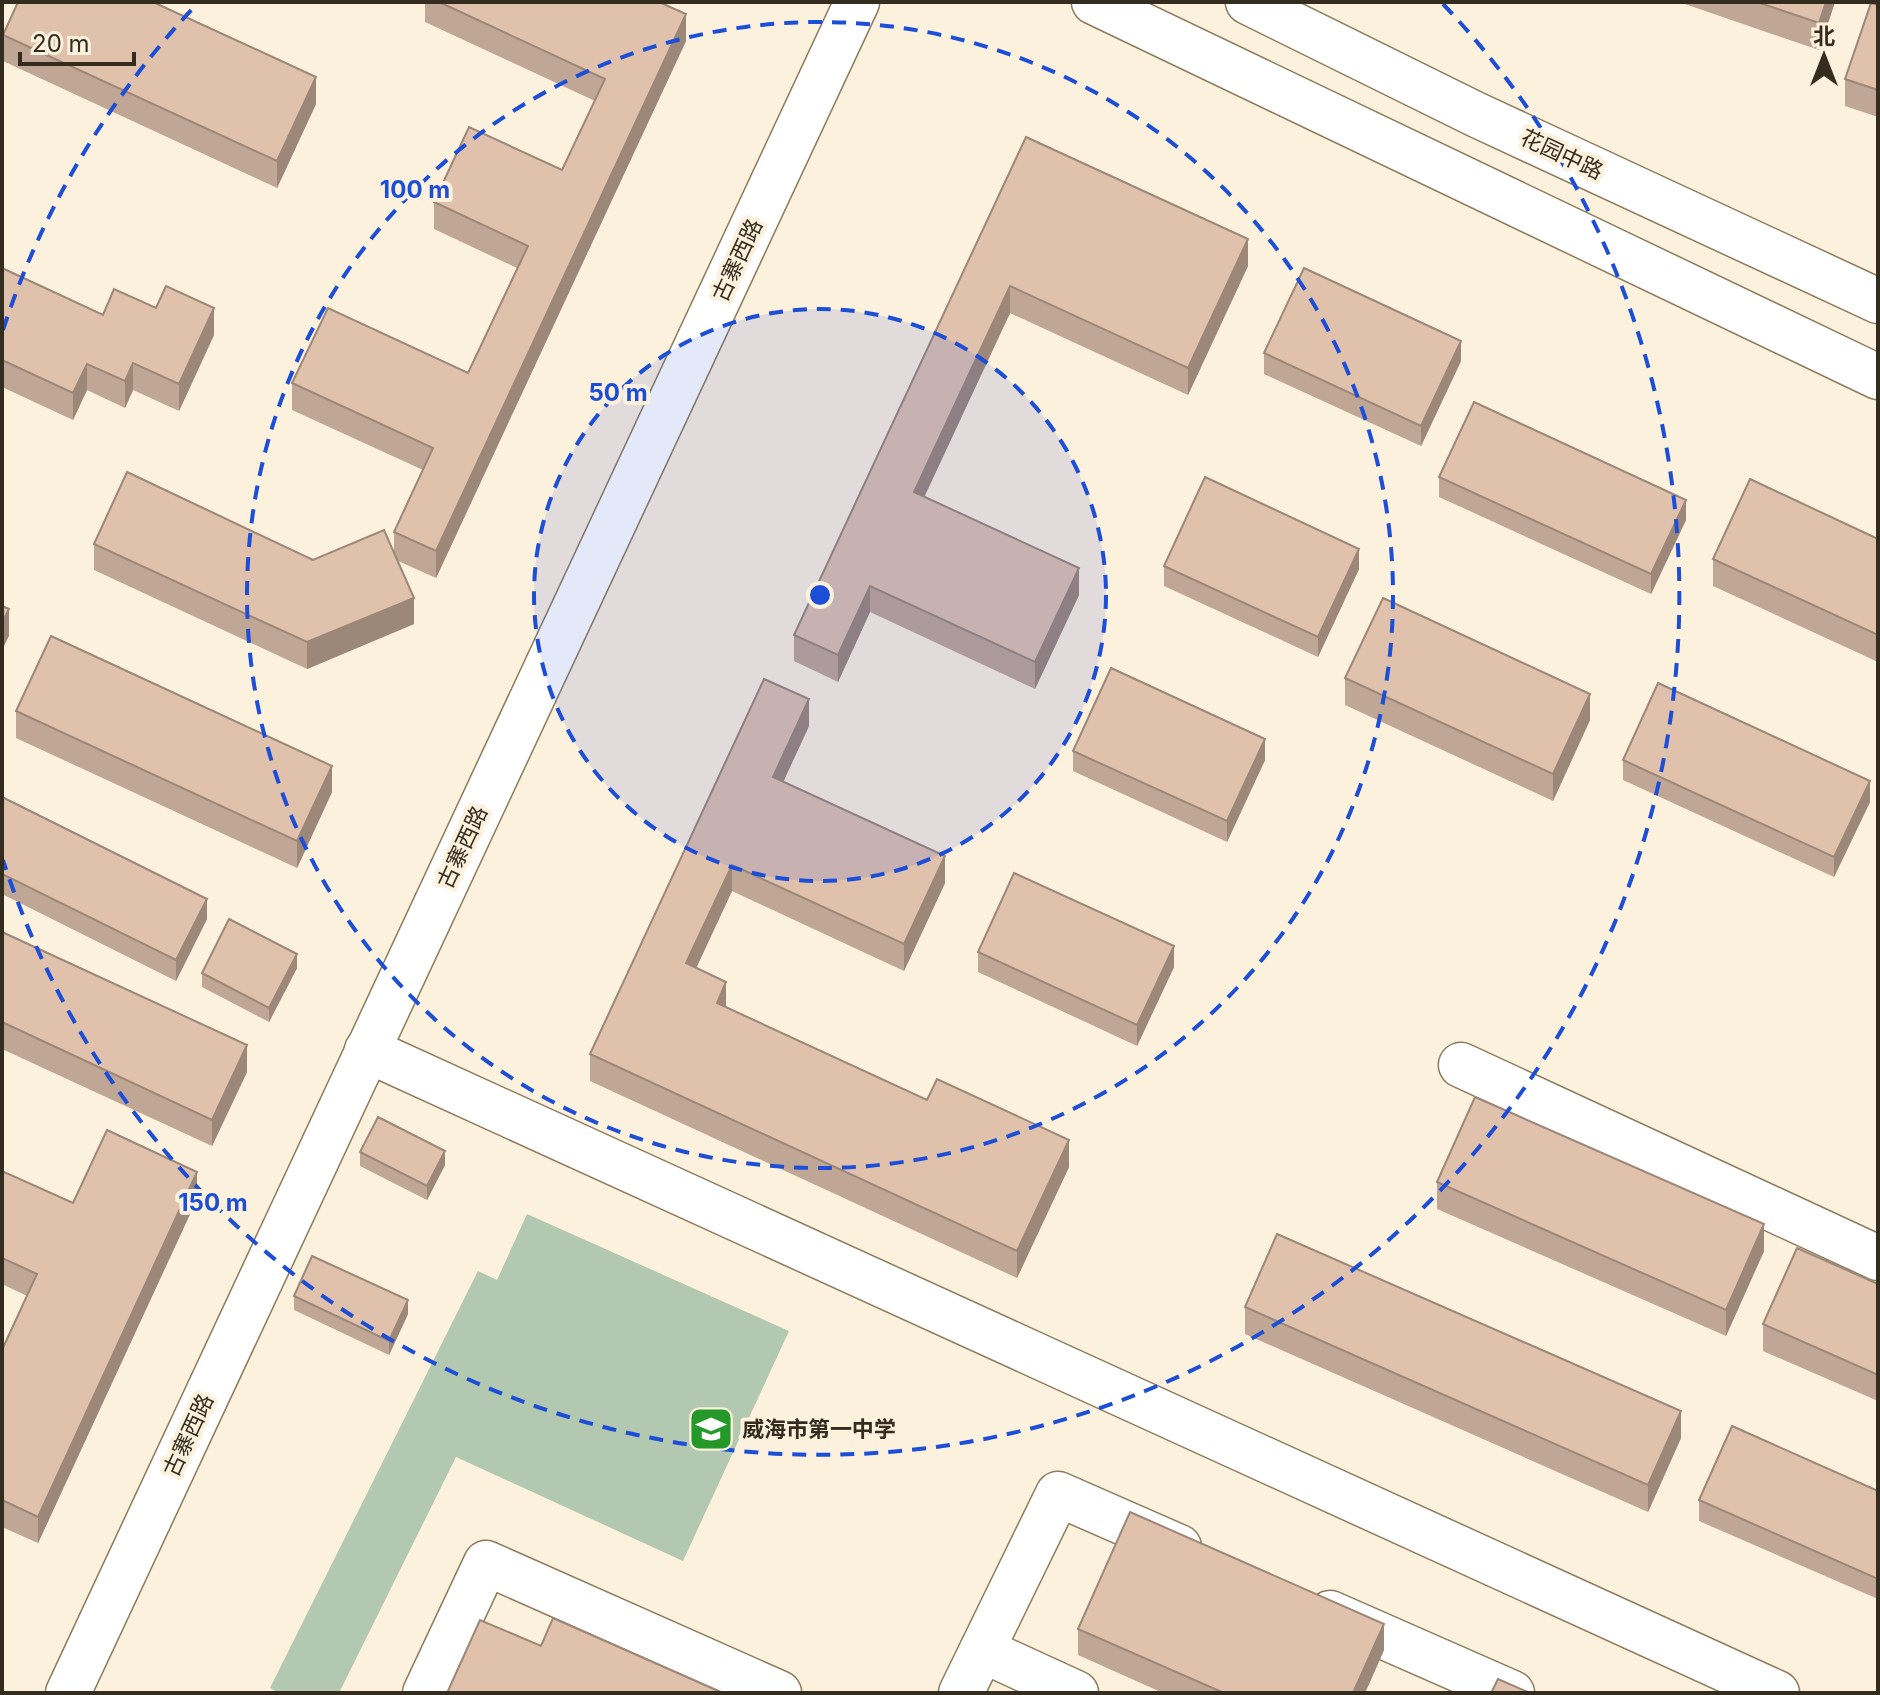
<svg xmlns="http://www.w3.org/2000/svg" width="1880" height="1695" font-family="Inter,'Noto Sans SC',sans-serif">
  <rect width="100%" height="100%" fill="#fcf1dc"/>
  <path fill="#b3c8b1" d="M527,1214L789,1331L683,1561L456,1457L339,1693H279L270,1688L478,1271L497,1280Z"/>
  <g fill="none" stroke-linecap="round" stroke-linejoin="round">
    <g stroke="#8c7b5c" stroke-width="47">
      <g id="minor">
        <path d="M367,1050L1777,1693"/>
        <path d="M1461,1065L1878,1258"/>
        <path d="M1330,1613L1512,1693"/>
        <path d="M982,1650L1076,1693"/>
        <path d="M425,1693L486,1563L779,1693"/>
        <path d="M961,1693L1058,1494L1179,1547"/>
      </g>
    </g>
    <g stroke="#8c7b5c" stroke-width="47">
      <g id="major">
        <path d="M1094,2L1878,377"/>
        <path d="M1248,2L1477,115L1878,301"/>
        <path d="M68,1693L857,2"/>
      </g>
    </g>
    <use href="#minor" stroke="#fff" stroke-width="44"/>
    <use href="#major" stroke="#fff" stroke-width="44"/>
  </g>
  <g fill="#c0a694">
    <path d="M425,2H659L686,41L436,578L398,561L414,624L307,669L94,570V544L313,560L394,552V532L423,470L292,410V383L468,373L517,268L434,229V202L562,170L595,101L425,22Z"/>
    <path d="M1679,2H1835L1819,50Z"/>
    <path d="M1878,5V117L1845,106V79Z"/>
    <path d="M3,35L316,104L277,188L3,61Z"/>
    <path d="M1026,137L1248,266L1188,395L1010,313L924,497L1079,595L1035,689L870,612L838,682L794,661V635Z"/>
    <path d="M2,268L103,315L214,335L179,411L133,390L125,408L87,390L73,420L2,387Z"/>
    <path d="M1264,353L1461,361L1421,446L1264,374Z"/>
    <path d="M1439,477L1686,520L1651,594L1439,497Z"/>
    <path d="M1878,539V662L1713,586V559Z"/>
    <path d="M1164,566L1359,569L1318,657L1164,586Z"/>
    <path d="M1345,678L1590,720L1553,801L1345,705Z"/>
    <path d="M16,711L332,792L297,868L16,738Z"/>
    <path d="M809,726L783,782L945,883L904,971L732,891L696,968L726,1007L1069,1167L1017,1278L590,1081V1054Z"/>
    <path d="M1073,751L1265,760L1227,842L1073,771Z"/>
    <path d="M1623,760L1870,802L1834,877L1623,780Z"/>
    <path d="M2,797L207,919L176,981L2,894Z"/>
    <path d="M2,932L247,1072L212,1146L2,1049Z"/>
    <path d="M978,952L1174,967L1137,1046L978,972Z"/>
    <path d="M297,968L269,1022L202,987V973Z"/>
    <path d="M360,1152L445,1165L427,1200L360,1166Z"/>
    <path d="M2,1171L73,1203L197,1199L38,1543L2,1527V1350L27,1296L2,1284Z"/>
    <path d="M1437,1182L1764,1251L1726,1336L1437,1209Z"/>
    <path d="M1878,1284V1401L1763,1351V1324Z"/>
    <path d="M294,1296L408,1314L389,1355L294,1310Z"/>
    <path d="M1245,1307L1681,1438L1648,1512L1245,1334Z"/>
    <path d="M1878,1491V1599L1699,1521V1500Z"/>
    <path d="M1078,1629L1384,1650L1365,1693H1163L1078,1655Z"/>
  </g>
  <g fill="#9c8778">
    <path d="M1826,2H1835L1819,50V23Z"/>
    <path d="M686,14V41L436,578V551Z"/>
    <path d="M316,77V104L277,188V161Z"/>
    <path d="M1248,239V266L1188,395V368Z"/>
    <path d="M1010,286V313L914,519V492Z"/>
    <path d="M214,308V335L179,411V384Z"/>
    <path d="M1461,341V361L1421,446V426Z"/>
    <path d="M133,363V390L125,408V381Z"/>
    <path d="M87,364V390L73,420V393Z"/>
    <path d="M1686,500V520L1651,594V574Z"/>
    <path d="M1359,549V569L1318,657V637Z"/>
    <path d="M1079,568V595L1035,689V662Z"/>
    <path d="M870,586V612L838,682V655Z"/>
    <path d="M414,598V624L307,669V642Z"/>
    <path d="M9,609V636L2,650V623Z"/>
    <path d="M1590,694V720L1553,801V774Z"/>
    <path d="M809,699V726L773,804V777Z"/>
    <path d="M1265,739V760L1227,842V821Z"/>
    <path d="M332,766V792L297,868V841Z"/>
    <path d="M1870,781V802L1834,877V857Z"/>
    <path d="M945,856V883L904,971V944Z"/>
    <path d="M732,865V891L686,990V963Z"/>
    <path d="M207,899V919L176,981V960Z"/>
    <path d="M1174,946V967L1137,1046V1025Z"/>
    <path d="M297,954V968L269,1022V1008Z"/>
    <path d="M726,982V1009L717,1003Z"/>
    <path d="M247,1045V1072L212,1146V1120Z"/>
    <path d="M1069,1140V1167L1017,1278V1251Z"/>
    <path d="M445,1151V1165L427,1200V1186Z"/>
    <path d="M197,1172V1199L38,1543V1517Z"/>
    <path d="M1764,1224V1251L1726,1336V1310Z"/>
    <path d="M408,1300V1314L389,1355V1341Z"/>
    <path d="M1681,1411V1438L1648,1512V1485Z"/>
    <path d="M1384,1624V1650L1365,1693H1353Z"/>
  </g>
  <g fill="#dfc1ac" stroke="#9c8778" stroke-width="2">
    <path d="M18,2H153L316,77L277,161L3,35Z"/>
    <path d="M439,2H659L686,14L436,551L394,532L433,448L292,383L328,308L468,373L528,246L434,202L469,127L562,170L605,79Z"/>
    <path d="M1757,2H1826L1819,23Z"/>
    <path d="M1871,3L1878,5V90L1845,79Z"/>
    <path d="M1026,137L1248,239L1188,368L1010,286L914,492L1079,568L1035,662L870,586L838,655L794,635Z"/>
    <path d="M2,268L103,315L114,289L156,308L166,286L214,308L179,384L133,363L125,381L87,364L73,393L2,360Z"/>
    <path d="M1304,268L1461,341L1421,426L1264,353Z"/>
    <path d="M1474,402L1686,500L1651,574L1439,477Z"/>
    <path d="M127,472L313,560L384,530L414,598L307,642L94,544Z"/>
    <path d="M1205,477L1359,549L1318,637L1164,566Z"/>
    <path d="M1750,479L1878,539V635L1713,559Z"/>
    <path d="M1383,598L1590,694L1553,774L1345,678Z"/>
    <path d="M2,606L9,609L2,623Z"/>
    <path d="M51,636L332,766L297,841L16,711Z"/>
    <path d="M1111,668L1265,739L1227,821L1073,751Z"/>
    <path d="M764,679L809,699L773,777L945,856L904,944L732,865L686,963L726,982L717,1003L927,1100L937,1079L1069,1140L1017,1251L590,1054Z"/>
    <path d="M1658,683L1870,781L1834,857L1623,760Z"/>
    <path d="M2,797L207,899L176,960L2,874Z"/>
    <path d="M1014,873L1174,946L1137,1025L978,952Z"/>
    <path d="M229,919L297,954L269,1008L202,973Z"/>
    <path d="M2,932L247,1045L212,1120L2,1022Z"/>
    <path d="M1475,1097L1764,1224L1726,1310L1437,1182Z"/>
    <path d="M378,1117L445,1151L427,1186L360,1152Z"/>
    <path d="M107,1130L197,1172L38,1517L2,1500V1350L37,1274L2,1258V1171L73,1203Z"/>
    <path d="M1277,1234L1681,1411L1648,1485L1245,1307Z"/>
    <path d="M1797,1248L1878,1284V1375L1763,1324Z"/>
    <path d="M312,1256L408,1300L389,1341L294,1296Z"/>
    <path d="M1732,1426L1878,1491V1579L1699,1500Z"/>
    <path d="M1130,1512L1384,1624L1353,1693H1224L1078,1629Z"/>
    <path d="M553,1618L723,1693H447L480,1620L541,1646Z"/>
    <path d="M1498,1679L1530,1693H1491Z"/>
  </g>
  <circle cx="820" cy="595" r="286" fill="#1d4ed8" fill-opacity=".12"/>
  <g fill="none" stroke="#1d4ed8" stroke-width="4" stroke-dasharray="14 10">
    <circle cx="820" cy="595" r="286"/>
    <circle cx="820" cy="595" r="573"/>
    <path d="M3 330A859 859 0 0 1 197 4M1443 4A859 859 0 1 1 3 860"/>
  </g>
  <defs>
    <g id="school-square" transform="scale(2.3)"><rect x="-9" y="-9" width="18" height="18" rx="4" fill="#249929" stroke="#fcf1dc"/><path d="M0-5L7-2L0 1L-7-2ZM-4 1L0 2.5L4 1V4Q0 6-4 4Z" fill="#fff"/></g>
  </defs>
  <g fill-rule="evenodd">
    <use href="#school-square" x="711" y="1429"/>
  </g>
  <g text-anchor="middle" stroke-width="8" stroke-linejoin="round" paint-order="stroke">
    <g font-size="22" fill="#342d1f" stroke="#fcf1dc">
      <text transform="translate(1562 154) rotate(25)" y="8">花园中路</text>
      <text transform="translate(737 260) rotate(-65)" y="8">古寨西路</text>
      <text transform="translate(462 847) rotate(-65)" y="8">古寨西路</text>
      <text transform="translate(188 1435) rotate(-65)" y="8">古寨西路</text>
    </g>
    <g font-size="22" font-weight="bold" fill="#342d1f" stroke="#fcf1dc" text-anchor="start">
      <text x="742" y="1437">威海市第一中学</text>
    </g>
  </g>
  <circle cx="820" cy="595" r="12" fill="#1d4ed8" stroke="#fcf1dc" stroke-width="4"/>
  <g font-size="24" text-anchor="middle" font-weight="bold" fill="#1d4ed8" stroke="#fcf1dc" stroke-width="8" stroke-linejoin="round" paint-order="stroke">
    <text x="415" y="198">100 m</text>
    <text x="618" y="401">50 m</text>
    <text x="213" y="1211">150 m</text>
  </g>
  <rect width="1880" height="1695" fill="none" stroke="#342d1f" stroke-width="8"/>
  <g transform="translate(1824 56)" stroke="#fcf1dc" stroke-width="6" paint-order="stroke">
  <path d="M0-6L14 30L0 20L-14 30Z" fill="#342d1f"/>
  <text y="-12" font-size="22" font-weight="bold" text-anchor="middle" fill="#342d1f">北</text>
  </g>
  <path d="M20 52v12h114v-12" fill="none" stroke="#342d1f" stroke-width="4"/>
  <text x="32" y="52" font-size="24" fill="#342d1f" stroke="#fcf1dc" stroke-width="6" paint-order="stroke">20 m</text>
</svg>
